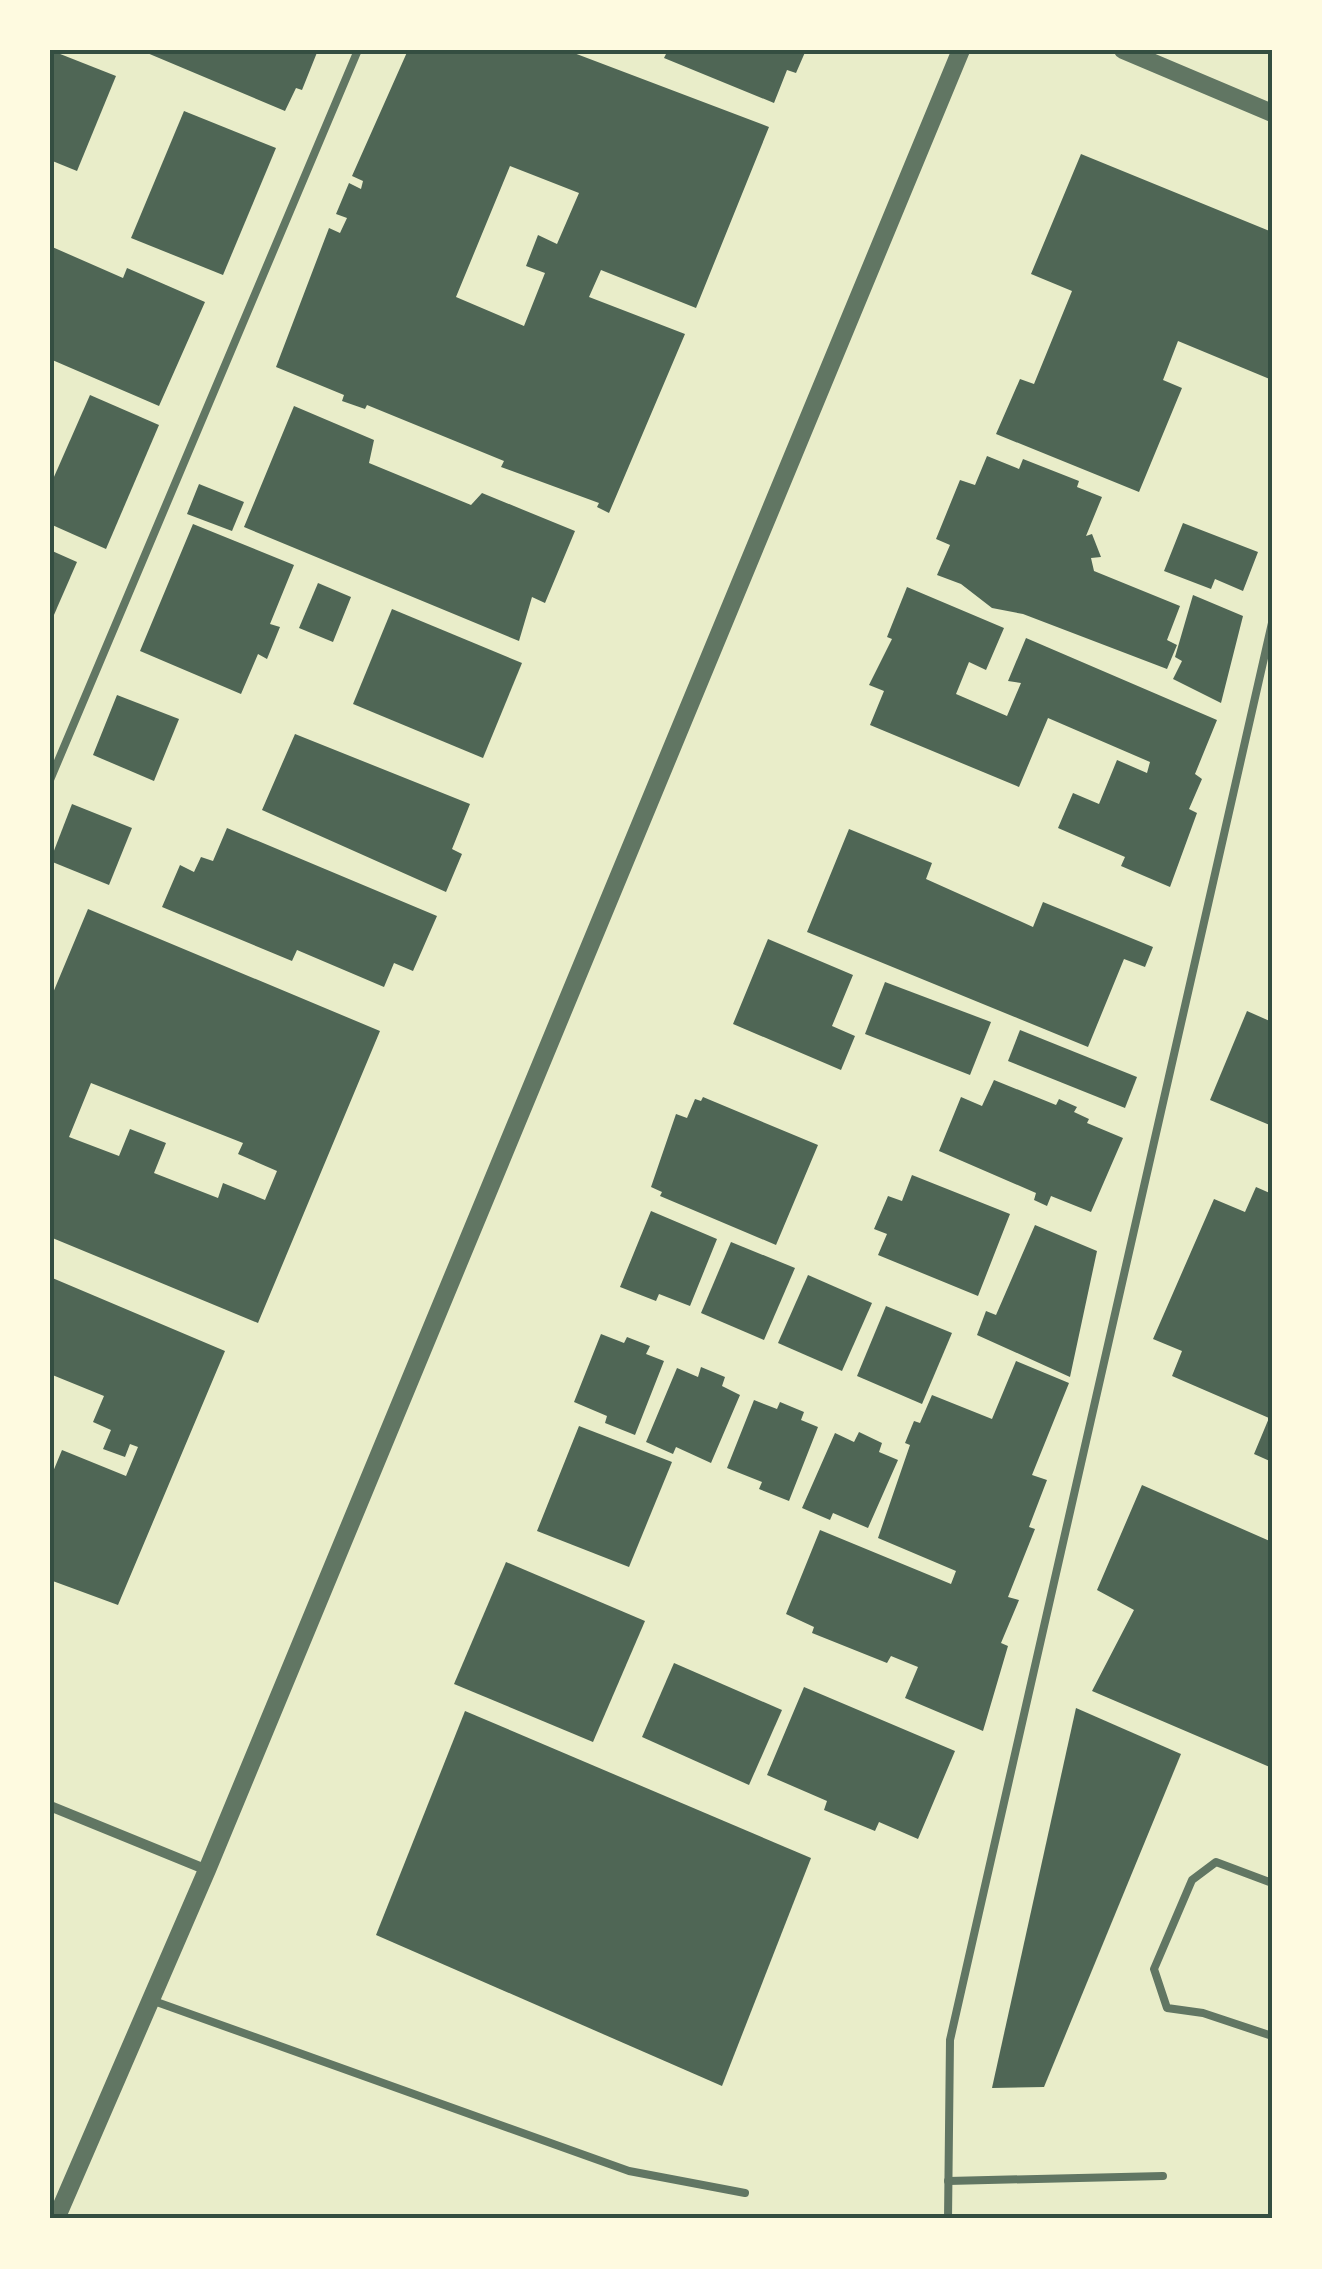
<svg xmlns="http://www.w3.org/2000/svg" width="1322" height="2269" font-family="'Sofia Sans Condensed',sans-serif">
  <rect width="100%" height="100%" fill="#e9edc9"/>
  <g fill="#4f6655" fill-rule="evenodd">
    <path d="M50,50L116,76L77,171L50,160Z"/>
    <path d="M140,50H318L302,90L296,88L285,111Z"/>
    <path d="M408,50H566L769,127L696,308L601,270L589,297L685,334L609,513L597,507L599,503L501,467L504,461L367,405L365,409L342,401L344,395L276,367L329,228L340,233L347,218L336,214L349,183L361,189L363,181L352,176ZM510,166L579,193L557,244L538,235L526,266L545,273L524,326L456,297Z"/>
    <path d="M668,50H806L796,73L787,70L774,103L664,58Z"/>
    <path d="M184,111L276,148L223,275L131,238Z"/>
    <path d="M1081,154L1272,232V380L1178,341L1163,380L1182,388L1139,492L996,434L1020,379L1034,384L1072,291L1031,274Z"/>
    <path d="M50,246L123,278L127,268L205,302L159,406L50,359Z"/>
    <path d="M90,395L159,425L106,549L50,524V486Z"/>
    <path d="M294,406L374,440L369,463L471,505L482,493L575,531L545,603L532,597L519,641L244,527Z"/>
    <path d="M987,456L1019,469L1023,459L1079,481L1077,487L1102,497L1086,536L1092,534L1101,557L1091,558L1094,571L1180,606L1167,640L1177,645L1167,669L1023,614L992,608L961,584L937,575L950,545L936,539L960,480L975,485Z"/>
    <path d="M199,484L244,502L232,531L187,514Z"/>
    <path d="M1183,523L1258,552L1243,591L1215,579L1211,589L1164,571Z"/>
    <path d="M193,524L294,565L270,624L280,627L267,659L258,654L241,694L140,651Z"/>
    <path d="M50,550L77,562L50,624Z"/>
    <path d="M318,583L351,597L333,642L299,628Z"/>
    <path d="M907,587L1004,628L986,670L969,662L956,694L1007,716L1021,683L1008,681L1026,638L1217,720L1195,774L1202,779L1189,809L1197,813L1170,887L1121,866L1125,857L1058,828L1073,793L1099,804L1117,760L1147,773L1150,762L1048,718L1019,787L870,725L884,691L869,685L892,639L887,637Z"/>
    <path d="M1193,595L1243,616L1221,703L1173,679L1182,661L1175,657Z"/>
    <path d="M392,609L522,663L483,758L353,704Z"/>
    <path d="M117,695L179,719L154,781L93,755Z"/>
    <path d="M295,734L470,804L452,849L462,854L446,892L262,810Z"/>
    <path d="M72,804L132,828L109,885L50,861Z"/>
    <path d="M227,828L437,916L413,971L394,963L384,987L297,950L292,961L162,907L180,865L194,872L201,857L213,861Z"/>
    <path d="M849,829L932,863L926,879L1033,927L1043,902L1153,947L1145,967L1124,959L1088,1047L807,932Z"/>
    <path d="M88,909L380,1031L258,1323L50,1237V1000ZM91,1083L243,1143L238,1154L277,1171L265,1200L223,1183L218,1198L154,1173L166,1143L130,1129L119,1156L69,1137Z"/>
    <path d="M768,939L853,975L832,1026L855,1036L841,1070L733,1024Z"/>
    <path d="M885,982L991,1022L970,1075L865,1034Z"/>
    <path d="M1247,1011L1272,1022V1126L1210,1100Z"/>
    <path d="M1020,1030L1137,1077L1125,1108L1008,1061Z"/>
    <path d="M994,1080L1056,1105L1059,1099L1077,1107L1074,1112L1089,1119L1087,1123L1123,1138L1091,1212L1051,1196L1047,1206L1034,1200L1036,1193L939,1151L961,1097L982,1106Z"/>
    <path d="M703,1097L818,1145L776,1245L660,1196L662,1192L651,1187L676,1114L687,1118L695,1099L701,1101Z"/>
    <path d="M912,1175L1010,1214L978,1296L878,1255L887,1234L874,1229L888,1196L902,1201Z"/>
    <path d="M1256,1187L1272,1194V1462L1254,1454L1269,1418L1172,1376L1182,1351L1153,1339L1214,1199L1245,1212Z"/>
    <path d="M651,1211L717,1239L690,1306L659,1294L656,1301L620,1287Z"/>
    <path d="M1035,1225L1097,1251L1070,1377L977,1335L986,1311L996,1315Z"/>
    <path d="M731,1242L795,1268L764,1340L701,1313Z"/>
    <path d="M808,1275L872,1303L842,1371L778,1343Z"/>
    <path d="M50,1277L225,1351L118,1605L50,1580V1479L62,1450L126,1476L138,1447L130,1444L125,1457L103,1449L111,1430L93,1422L104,1396L50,1374Z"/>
    <path d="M886,1306L952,1333L922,1404L857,1376Z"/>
    <path d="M601,1334L624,1343L627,1337L650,1346L646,1354L664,1361L635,1435L605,1423L607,1416L574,1402Z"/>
    <path d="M1016,1361L1069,1383L1032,1475L1047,1480L1029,1527L1035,1529L1008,1597L1019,1600L1001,1643L1008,1646L983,1731L905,1698L918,1667L891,1656L887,1663L812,1633L814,1627L786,1614L820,1530L951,1584L956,1571L878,1538L910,1445L905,1443L914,1421L920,1423L932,1395L992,1419Z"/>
    <path d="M701,1367L725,1377L722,1386L740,1395L711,1463L676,1447L673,1454L646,1442L677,1368L698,1377Z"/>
    <path d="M754,1400L777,1409L780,1402L804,1412L801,1420L818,1427L789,1501L759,1489L762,1482L727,1468Z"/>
    <path d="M579,1426L672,1462L629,1567L537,1531Z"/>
    <path d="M859,1432L882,1443L879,1452L898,1460L868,1528L833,1513L830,1520L802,1508L835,1433L854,1442Z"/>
    <path d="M1142,1485L1272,1542V1768L1092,1691L1134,1610L1097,1590Z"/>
    <path d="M506,1562L645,1621L593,1742L454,1684Z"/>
    <path d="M674,1663L782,1710L749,1785L642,1737Z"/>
    <path d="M804,1687L955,1751L918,1839L879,1822L875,1831L824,1810L827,1801L767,1775Z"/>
    <path d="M1076,1708L1181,1754L1044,2087L992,2088Z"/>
    <path d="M465,1711L811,1858L722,2086L376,1935Z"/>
  </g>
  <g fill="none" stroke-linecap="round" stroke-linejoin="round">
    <g stroke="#617663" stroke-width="8">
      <path d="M50,780L358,50"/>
      <path d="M1272,1883L1216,1862L1192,1880L1154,1969L1167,2008L1203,2013L1272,2036"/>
      <path d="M151,2000L629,2171L745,2193"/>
      <path d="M948,2181L1163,2176"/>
      <path d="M948,2219L950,2040L1272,623"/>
    </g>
    <path stroke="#617663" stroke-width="10" d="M50,1806L207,1870"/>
    <g stroke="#617663" stroke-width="18">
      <path d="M1123,50L1272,113"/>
      <path d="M56,2219L207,1870L961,50"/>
    </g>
  </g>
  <rect width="1322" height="2269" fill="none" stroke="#fefae0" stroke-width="105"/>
  <rect x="52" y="52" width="1218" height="2164" fill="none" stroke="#344e41" stroke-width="4"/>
</svg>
